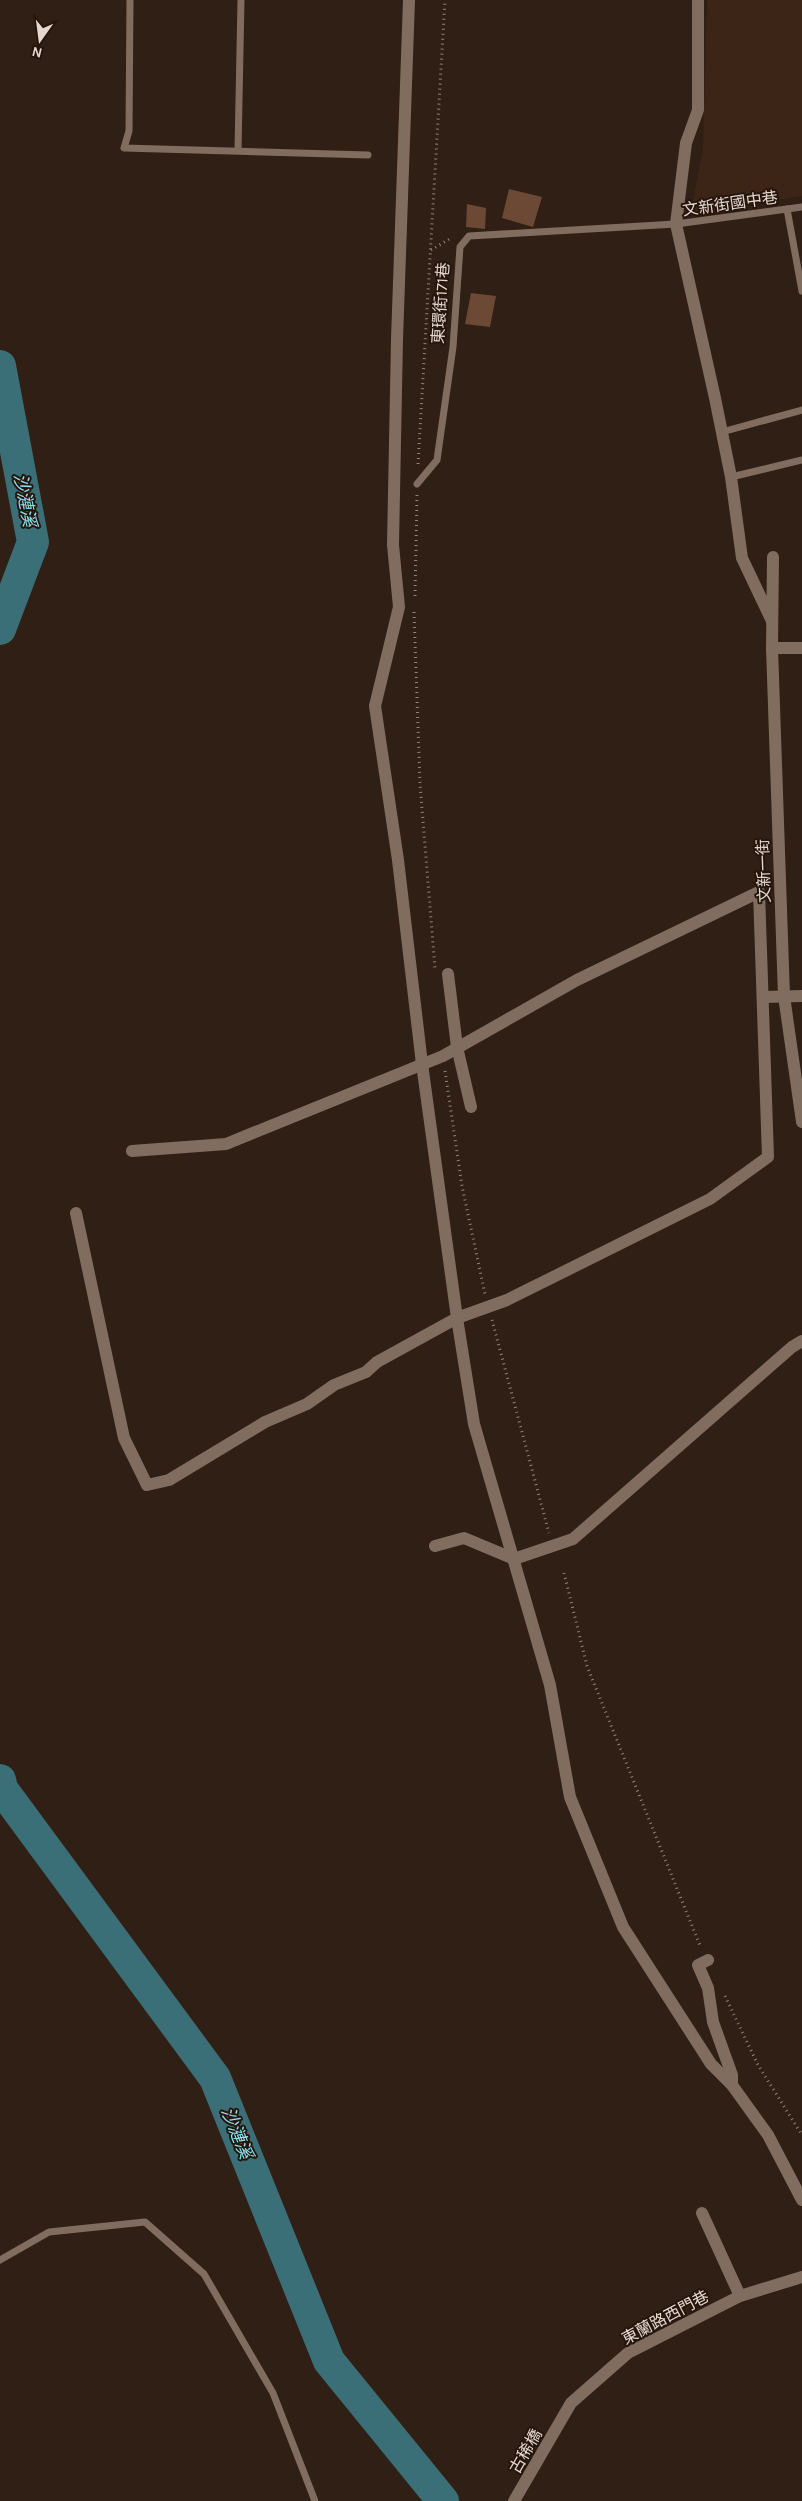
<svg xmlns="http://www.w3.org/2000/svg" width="802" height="2501" font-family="Karla,'Noto Sans TC',sans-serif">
  <rect width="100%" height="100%" fill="#301f14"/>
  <path fill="#3c2516" d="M707,0H802V196L690,215L703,148Z"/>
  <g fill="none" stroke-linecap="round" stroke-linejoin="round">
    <g stroke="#3b6f78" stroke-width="32">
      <path d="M0,366L33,542L0,629"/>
      <path d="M0,1780L2,1789L215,2078L329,2361L443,2501"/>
    </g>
  </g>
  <g fill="#6c4934">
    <path d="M509,189L542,197L533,227L502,218Z"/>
    <path d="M467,204L486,208L485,229L466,227Z"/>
    <path d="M471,293L496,296L490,327L465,324Z"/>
  </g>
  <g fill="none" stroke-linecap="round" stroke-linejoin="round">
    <g stroke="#93847c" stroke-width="3" stroke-dasharray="1 4" stroke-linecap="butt">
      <path d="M431,250L451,238"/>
      <path d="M418,464L445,0"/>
      <path d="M415,596L417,495"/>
      <path d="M414,612L420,784L435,968"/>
      <path d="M445,1071L462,1186L485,1294"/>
      <path d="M492,1320L549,1533"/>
      <path d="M564,1573L587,1666L701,1948"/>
      <path d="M725,1996L758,2065L802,2135"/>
    </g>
    <g stroke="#816c60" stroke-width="7">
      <path d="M130,0L129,131L124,148L368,155"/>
      <path d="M238,150L241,0"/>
      <path d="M787,209L802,291"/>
      <path d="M722,432L802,410"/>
      <path d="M731,477L802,460"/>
      <path d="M417,484L437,460L453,347L460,247L469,236L676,224L802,207"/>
      <path d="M0,2260L49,2232L145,2222L204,2274L273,2393L315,2501"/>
    </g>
    <g stroke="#816c60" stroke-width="12">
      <path d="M409,0L397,339L393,545L399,607L375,706L398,860L422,1064L457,1318L474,1424L550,1685L570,1797L623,1927L711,2064L732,2085L768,2135L802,2200"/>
      <path d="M698,0V110L686,143L676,224L715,398L731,477L742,558L772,621"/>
      <path d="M772,648L773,557"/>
      <path d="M802,648H772L784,996L802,1122"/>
      <path d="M448,974L457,1047L471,1107"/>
      <path d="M764,997L802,996"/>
      <path d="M76,1213L124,1438L147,1485L169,1480L265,1422L307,1404L334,1385L366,1372L377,1362L457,1318L507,1300L710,1199L768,1157L759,892L577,980L443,1056L226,1144L132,1151"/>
      <path d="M435,1546L464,1538L514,1559L573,1539L792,1347L802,1341"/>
      <path d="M708,1960L698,1965L708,1988L713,2022L732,2075V2085"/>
      <path d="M702,2213L740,2296"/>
      <path d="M514,2501L571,2403L628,2353L740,2296L802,2277"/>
    </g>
  </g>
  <g text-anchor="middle" stroke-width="4" stroke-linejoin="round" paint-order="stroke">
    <g font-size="16" fill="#e4d8d1" stroke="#26150b">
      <text transform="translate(730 203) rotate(-8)" y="6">文新街國中巷</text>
      <text transform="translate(440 303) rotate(-86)" y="6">東環街171巷</text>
      <text transform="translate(763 871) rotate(-92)" y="6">文新一街</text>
      <text transform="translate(665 2317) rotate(-28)" y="6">東蘭路西門巷</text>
      <text transform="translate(525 2451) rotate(-60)" y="6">古稀橋</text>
    </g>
    <g font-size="18" font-style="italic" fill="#8be3f3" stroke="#26150b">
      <text transform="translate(25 500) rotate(79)" y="6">沙漣溪</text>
      <text transform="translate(237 2133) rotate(68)" y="6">沙漣溪</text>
    </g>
  </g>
  <g transform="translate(40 40) rotate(194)" stroke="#26150b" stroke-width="4" paint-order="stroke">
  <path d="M0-4L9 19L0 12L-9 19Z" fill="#e4d8d1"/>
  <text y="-8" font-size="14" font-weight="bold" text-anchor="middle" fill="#e4d8d1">N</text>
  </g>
</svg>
